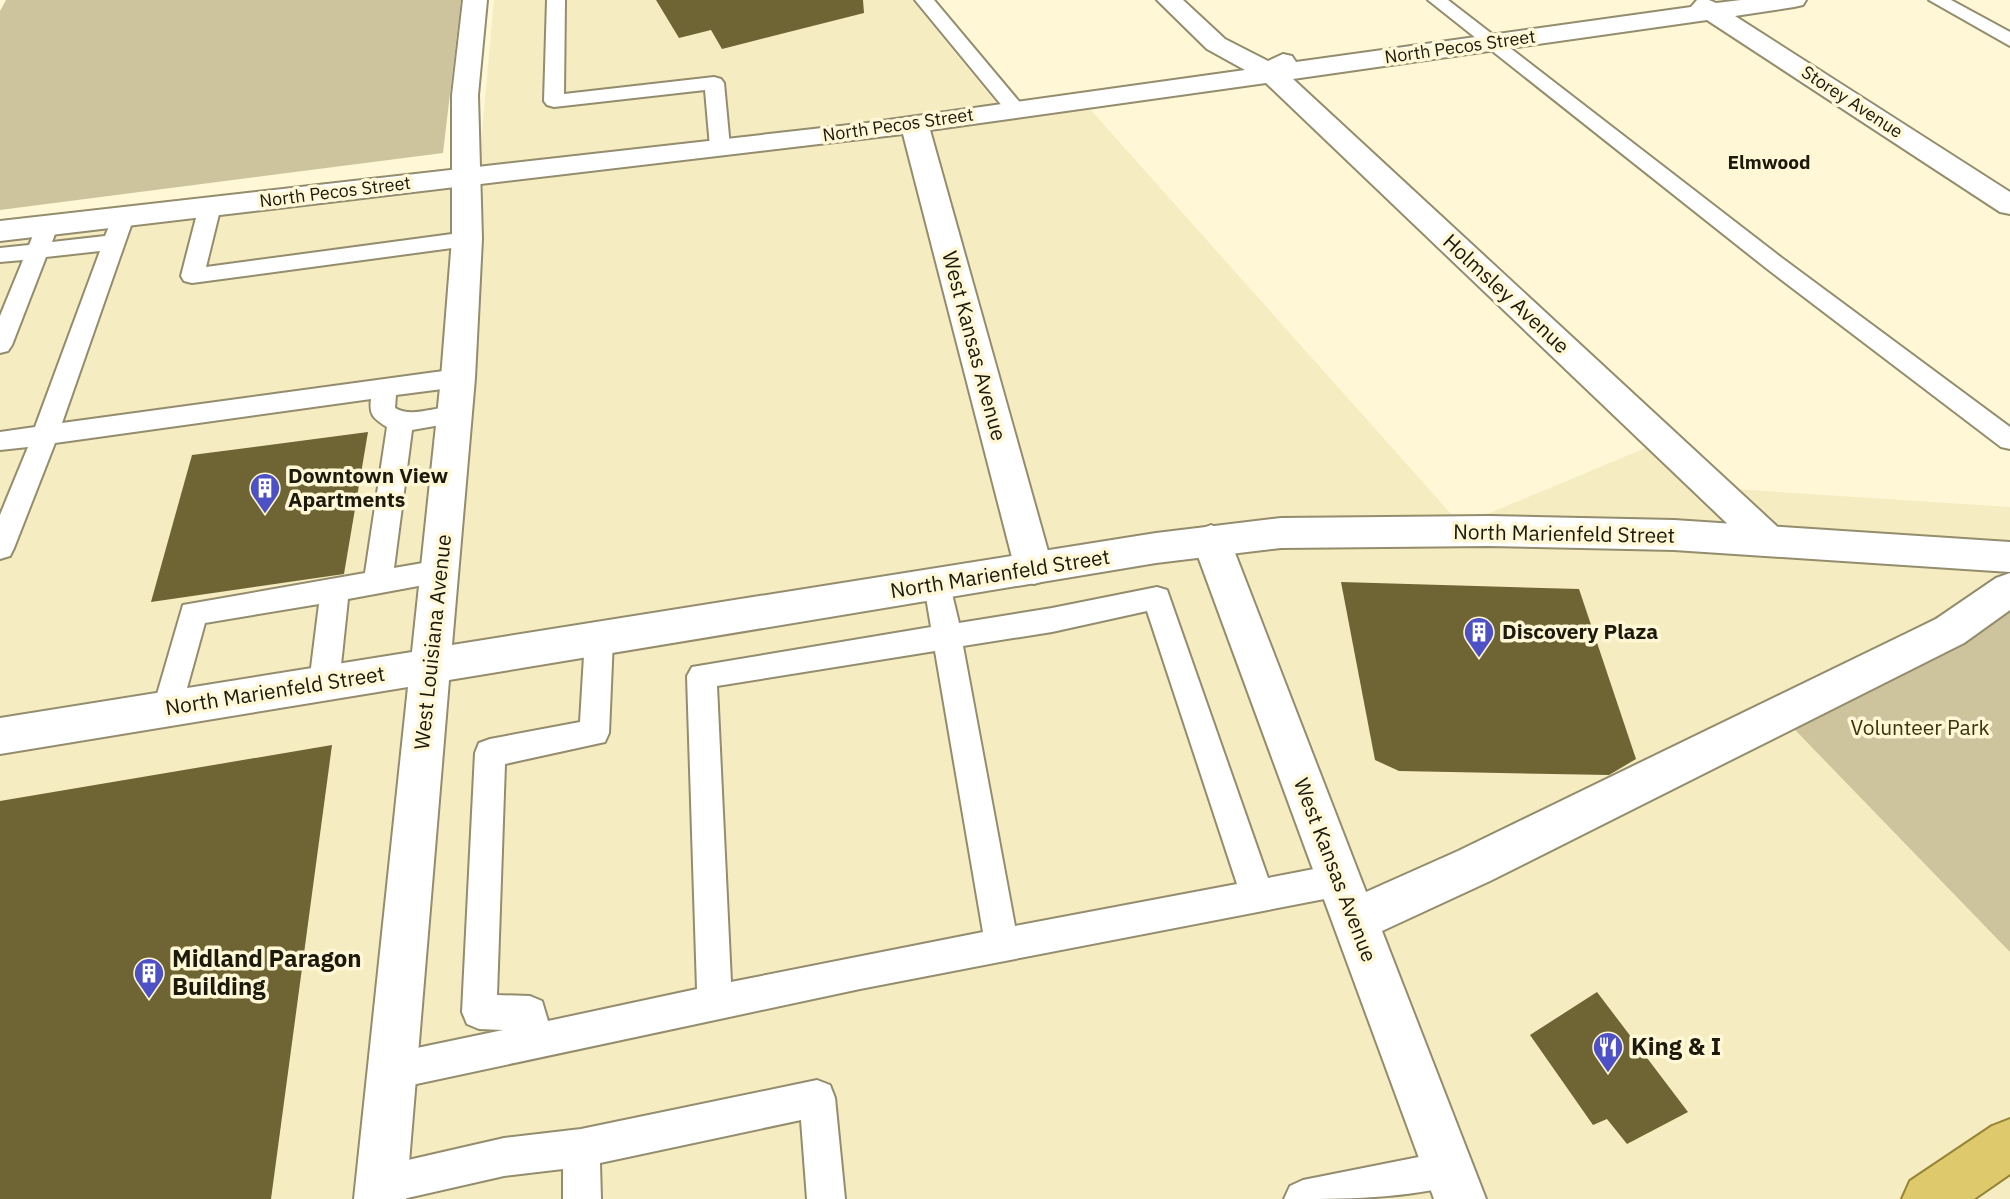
<svg xmlns="http://www.w3.org/2000/svg" width="2010" height="1199" font-family="'IBM Plex Sans',sans-serif">
  <rect width="100%" height="100%" fill="#fff7d5"/>
  <path fill="#f5ecc2" d="M494,0H912L1002,110L1081,99L1461,525L1655,444L1702,487L2010,507V1199H0V232L478,176Z"/>
  <g fill="#cdc49e">
    <path d="M6,0H461L443,153L0,210V11Z"/>
    <path d="M2010,578V952L1769,703Z"/>
  </g>
  <g fill="#6e6434">
    <path d="M656,0H863L864,13L722,49L711,30L679,38Z"/>
    <path d="M368,432L344,574L151,602L192,455Z"/>
    <path d="M1341,582L1579,589L1636,759L1609,775L1399,771L1375,760Z"/>
    <path d="M332,745L271,1199H0V801Z"/>
    <path d="M1597,992L1688,1112L1627,1144L1607,1119L1593,1125L1530,1035Z"/>
  </g>
  <g fill="none" stroke-linecap="round" stroke-linejoin="round">
    <g stroke="#938c6d" stroke-width="4">
      <g id="service">
        <path d="M547,0H565L564,94L714,77L721,79L724,83L730,147L727,151H713L710,147L705,90L554,107L547,105L544,101Z"/>
        <path d="M915,0H934L1022,105L1025,109L1022,113H1008Z"/>
        <path d="M1428,0H1448L1782,258L2010,427V449L2001,447L1766,268Z"/>
        <path d="M1929,0H1951L2010,32V46Z"/>
        <path d="M210,199L218,201L221,206L206,267L467,232L475,234L478,239L475,244L467,246L192,283L184,281L181,276L199,206L202,201Z"/>
        <path d="M123,210L131,212L134,217L62,423L458,369L467,372L470,378L467,384L458,387L396,395L395,408C415,420 441,402 463,409L466,415L463,421L412,430L394,568L440,560L450,563L454,571L450,579L440,582L348,599L339,684L334,693L324,697L314,693L309,684L319,604L205,623L179,717L168,721L157,717L153,708L183,605L365,573L387,427C373,418 369,415 371,399L55,443L14,548L10,556L0,559V515L28,447L0,450V432L35,427L100,251L46,257L12,345L8,351L0,353V316L23,260L0,262V248L29,245L39,221H55L58,226L52,242L105,236L115,212Z"/>
        <path d="M938,574L948,577L959,623L1052,608L1157,587L1167,590L1268,878L1340,864L1352,869L1356,880L1352,891L1340,896L860,989L393,1089L380,1084L375,1071L380,1058L393,1053L503,1030L479,1029L467,1024L462,1012L475,753L479,743L490,739L580,722L585,639L589,631L599,627L609,631L613,639L609,733L605,742L505,764L497,995L530,996L542,1001L548,1021L697,989L687,676L692,667L931,627L924,585L928,577ZM1147,611L1237,884L1015,926L963,646L1052,632ZM935,651L983,932L731,982L717,686Z"/>
        <path d="M817,1080L830,1085L835,1098L845,1199H807L801,1120L600,1163L601,1199H563V1169L504,1176L403,1199H370L363,1185L369,1172L382,1166L504,1138L581,1129Z"/>
        <path d="M1449,1151L1462,1157L1468,1170L1462,1183C1407,1199 1343,1199 1284,1199L1290,1186L1303,1180Z"/>
      </g>
    </g>
    <g stroke="#938c6d" stroke-width="4">
      <g id="minor">
        <path d="M1157,0H1183L1225,39L1268,61L1283,54L1292,56L1296,62L1691,7L1697,0H1709L1716,3L1741,0H1806L1803,5L1794,7L1735,16L2010,192V214L2000,212L1707,20L1293,79L1782,531L1788,541L1782,551L1769,556L1756,551L1266,83L930,130L1053,569L1047,580L1034,584L1021,580L1015,569L903,134L0,241V221L867,123L1245,70L1207,49Z"/>
        <path d="M1211,525L1224,530L1230,540L1366,892L1458,851L1936,619L1996,578L2010,573V610L1964,643L1490,881L1382,931L1486,1199H1434L1192,540L1198,530Z"/>
      </g>
    </g>
    <g stroke="#938c6d" stroke-width="4">
      <path id="tertiary" d="M463,0H487L478,95L482,239L475,378L452,645L1156,533L1281,518L1489,516L1674,520L2010,542V572L1674,550L1489,546L1281,548L1156,563L449,680L406,1199H354L408,687L0,754V718L412,652L441,378L452,239V95Z"/>
    </g>
    <g stroke="#958433" stroke-width="4">
      <path id="trunk" d="M2010,1119V1174L1974,1199H1902L1910,1181L1992,1126Z"/>
    </g>
    <use href="#service" fill="#fff" fill-rule="evenodd"/>
    <use href="#minor" fill="#fff" fill-rule="evenodd"/>
    <use href="#tertiary" fill="#fff" fill-rule="evenodd"/>
    <use href="#trunk" fill="#deca6c" fill-rule="evenodd"/>
  </g>
  <defs>
    <g id="building-pin" transform="scale(1.575)"><path d="M0 17L-7.5 6A9.5 9.5 0 1 1 7.5 6Z" fill="#4e50c6" stroke="#fff7d5"/><path d="M-4-6H4V6H1V3H-1V6H-4ZM-2.5-4.3h1.7v1.8h-1.7ZM.8-4.3h1.7v1.8H.8ZM-2.5-1h1.7V.8h-1.7ZM.8-1h1.7V.8H.8Z" fill="#fff"/></g>
    <g id="restaurant-pin" transform="scale(1.575)"><path d="M0 17L-7.5 6A9.5 9.5 0 1 1 7.5 6Z" fill="#4e50c6" stroke="#fff7d5"/><path d="M-5-6h1v4h1v-4h1v4h1v-4h1v5L-1.5 .5V6h-2V.5L-5-1ZM5-6V6H3V1.5H1.5Q1.5-4 5-6Z" fill="#fff"/></g>
  </defs>
  <g fill-rule="evenodd">
    <use href="#building-pin" x="265" y="488"/>
    <use href="#building-pin" x="1479" y="632"/>
    <use href="#building-pin" x="149" y="973"/>
    <use href="#restaurant-pin" x="1608" y="1047"/>
  </g>
  <g text-anchor="middle" stroke-width="7" stroke-linejoin="round" paint-order="stroke">
    <g font-size="18" fill="#1c190d" stroke="#fff7d5">
      <text transform="translate(1460 47) rotate(-8)" y="6">North Pecos Street</text>
      <text transform="translate(1852 102) rotate(33)" y="6">Storey Avenue</text>
      <text transform="translate(898 125) rotate(-8)" y="6">North Pecos Street</text>
      <text transform="translate(335 192) rotate(-7)" y="6">North Pecos Street</text>
    </g>
    <g font-size="19" font-weight="bold" fill="#1c190d" stroke="#fff7d5">
      <text x="1769" y="169">Elmwood</text>
    </g>
    <g font-size="21" fill="#1c190d" stroke="#fff7d5">
      <text transform="translate(1506 294) rotate(43)" y="7">Holmsley Avenue</text>
      <text transform="translate(974 346) rotate(75)" y="7">West Kansas Avenue</text>
      <text transform="translate(1564 534) rotate(1)" y="7">North Marienfeld Street</text>
      <text transform="translate(1000 574) rotate(-9)" y="7">North Marienfeld Street</text>
      <text transform="translate(433 642) rotate(-84)" y="7">West Louisiana Avenue</text>
      <text transform="translate(275 691) rotate(-9)" y="7">North Marienfeld Street</text>
      <text transform="translate(1335 870) rotate(69)" y="7">West Kansas Avenue</text>
    </g>
    <g font-size="21" font-weight="bold" fill="#1c190d" stroke="#fff7d5" text-anchor="start">
      <text x="288" y="483">Downtown View<tspan x="288" dy="24">Apartments</tspan></text>
      <text x="1502" y="639">Discovery Plaza</text>
    </g>
    <g font-size="21" fill="#3c340a" stroke="#fff7d5">
      <text x="1920" y="735">Volunteer Park</text>
    </g>
    <g font-size="24" font-weight="bold" fill="#1c190d" stroke="#fff7d5" text-anchor="start">
      <text x="172" y="967">Midland Paragon<tspan x="172" dy="28">Building</tspan></text>
      <text x="1631" y="1055">King &amp; I</text>
    </g>
  </g>
</svg>
